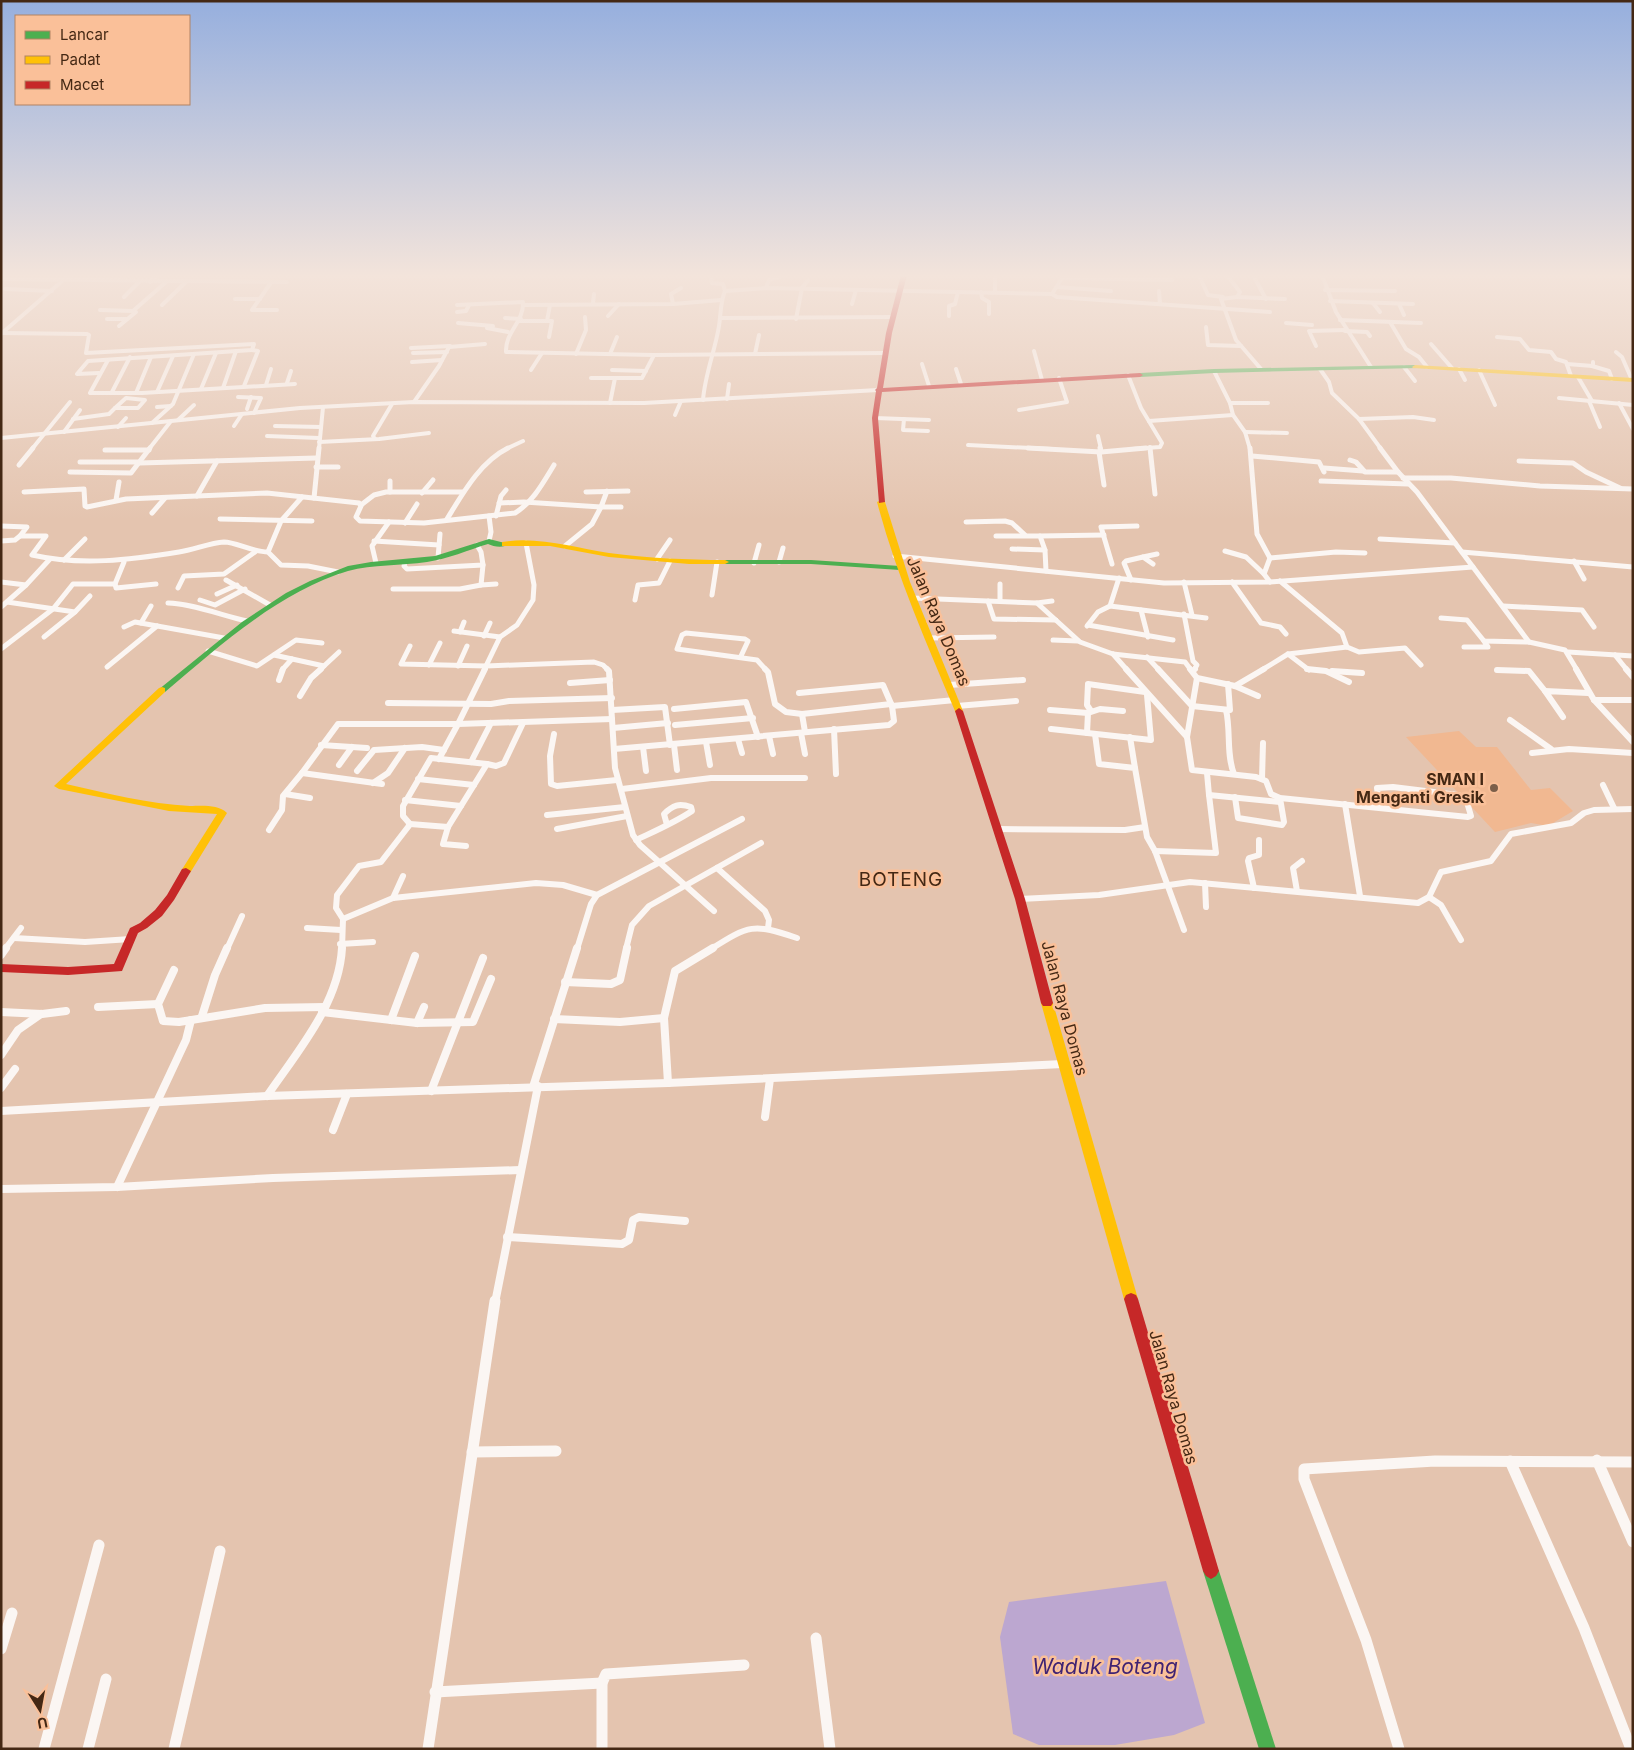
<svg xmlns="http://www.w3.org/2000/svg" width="1634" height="1750" font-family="Inter,sans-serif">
  <rect width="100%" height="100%" fill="#e4c4af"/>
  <path fill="#f1b891" d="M1459,731L1476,747H1497L1531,790L1550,788L1573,811L1548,826L1531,823L1495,832L1406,737Z"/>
  <path fill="#bca7d0" d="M1166,1581L1205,1723L1174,1735L1115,1745H1039L1013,1734L1000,1637L1009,1602Z"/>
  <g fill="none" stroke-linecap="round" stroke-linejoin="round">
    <g stroke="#fbf6f3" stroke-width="4">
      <path d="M995,275V292"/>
      <path d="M1064,275L1052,294L1057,297L1270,312"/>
      <path d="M1199,275L1208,295L1223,297"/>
      <path d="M1227,275L1240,292L1237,297"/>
      <path d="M1253,275L1266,299"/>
      <path d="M1322,275L1336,312L1371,367"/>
      <path d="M711,278L712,283L723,284L725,291"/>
      <path d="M1064,278L1172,280"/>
      <path d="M1,279L287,282"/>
      <path d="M150,282L158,275"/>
      <path d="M270,284L252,310H277"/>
      <path d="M1057,287L1111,291"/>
      <path d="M766,288L769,280L785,275"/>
      <path d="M5,289L52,291"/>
      <path d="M1325,290L1395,291"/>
      <path d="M1159,291L1160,304"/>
      <path d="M981,292L982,298L989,302V314"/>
      <path d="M124,297L140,281"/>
      <path d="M235,299H260"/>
      <path d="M1330,301L1413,304"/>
      <path d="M593,303L594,294"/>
      <path d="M1373,303L1380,312"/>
      <path d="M673,304L671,294L681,288"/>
      <path d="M852,304L856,290"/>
      <path d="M1399,304L1404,315"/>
      <path d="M162,305L186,282"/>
      <path d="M457,305L523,302C524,322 505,332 506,352L654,355L885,353"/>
      <path d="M524,305L673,304L721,300"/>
      <path d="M100,310L133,311L166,282"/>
      <path d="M457,312L466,311L469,305"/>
      <path d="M608,316L619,304"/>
      <path d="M949,316V306L955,304L958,292"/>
      <path d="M505,318L521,319"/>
      <path d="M720,318L892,317"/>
      <path d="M107,319H127"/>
      <path d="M796,319L802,288L808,280"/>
      <path d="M1340,320L1421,323"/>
      <path d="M519,321H552L549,337"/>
      <path d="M547,321L550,305"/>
      <path d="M1390,322L1406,349L1419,357L1427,367"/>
      <path d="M458,323L493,326"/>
      <path d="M1286,323L1312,325"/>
      <path d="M119,326L136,312"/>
      <path d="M1206,327L1208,345L1241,346"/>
      <path d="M487,328L508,332"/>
      <path d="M1345,331L1367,332L1370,336"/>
      <path d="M2,333L87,334L89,335L86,353L254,344L252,350L88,361L77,374L99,373"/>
      <path d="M1,334L69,275"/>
      <path d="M1497,337L1520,339L1529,350L1551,352L1556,359L1566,362L1571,376"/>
      <path d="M1431,344L1452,368"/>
      <path d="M1316,346L1309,331L1345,330"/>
      <path d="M411,348L450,346"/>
      <path d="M1034,351L1042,380"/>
      <path d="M1616,352L1622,357L1632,380"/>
      <path d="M413,353L447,352"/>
      <path d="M576,354L586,330L585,317"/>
      <path d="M610,354L617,337"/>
      <path d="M755,354L759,335"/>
      <path d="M108,360L90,393H142L295,384"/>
      <path d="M412,362L442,360"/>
      <path d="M922,364L929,386"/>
      <path d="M1567,364L1593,366V362"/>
      <path d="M1592,366L1609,371L1612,379"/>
      <path d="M1404,367L1415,381"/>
      <path d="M956,369L961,384"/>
      <path d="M1261,369L1236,340L1221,299L1237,297L1285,299"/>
      <path d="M1320,369L1329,382L1332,393L1359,419L1381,449"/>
      <path d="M1459,369L1465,380"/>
      <path d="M531,370L542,353"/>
      <path d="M612,370L646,371"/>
      <path d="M1479,370L1495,405"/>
      <path d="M1214,371L1230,403L1233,415L1245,432L1250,449"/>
      <path d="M1128,375L1141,408L1162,443L1160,447L1132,449"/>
      <path d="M1578,377L1592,401"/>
      <path d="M591,378H642L654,355"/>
      <path d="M287,383L291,371"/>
      <path d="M266,385L271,369"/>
      <path d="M244,386L258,351L252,350"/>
      <path d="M223,388L236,351"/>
      <path d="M201,389L216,353"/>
      <path d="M112,392L130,357"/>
      <path d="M157,392L173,356"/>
      <path d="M136,393L151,357"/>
      <path d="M238,397L261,398L254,413"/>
      <path d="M126,398L145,400L138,408H115Z"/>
      <path d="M1559,398L1633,405"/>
      <path d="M727,399L729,384"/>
      <path d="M703,400C705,374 715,351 719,326C721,314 720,303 725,291L766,288L1052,294"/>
      <path d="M1589,401L1600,427"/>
      <path d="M414,402L439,366L449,347L485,344"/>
      <path d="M610,403L615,378"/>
      <path d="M1230,403H1268"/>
      <path d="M1619,403L1633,429"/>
      <path d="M157,407L171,406"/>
      <path d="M247,409L251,397"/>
      <path d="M1019,410L1067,402L1059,378"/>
      <path d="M675,415L681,401"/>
      <path d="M875,418L929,420"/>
      <path d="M73,419L109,414L115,408"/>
      <path d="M904,419L903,430L928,431"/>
      <path d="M1359,419L1413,417L1434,420"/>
      <path d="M178,420L194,405"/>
      <path d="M1149,421L1233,415"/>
      <path d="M152,423L173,404L194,354"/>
      <path d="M234,426L242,414"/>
      <path d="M275,426L321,427"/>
      <path d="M118,427L126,418"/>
      <path d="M64,432L80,410"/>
      <path d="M1245,432L1287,433"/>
      <path d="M267,436L319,438"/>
      <path d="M1098,436L1101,449"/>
      <path d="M1,438L300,408L414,402L644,403L878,390"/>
      <path d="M375,439L373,436L392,404"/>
      <path d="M319,442L379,439L429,433"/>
      <path d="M968,445L1052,449"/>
      <path d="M1150,447V449"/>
      <path d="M32,449L70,402"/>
      <path d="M149,449L171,421"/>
      <path d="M319,449L323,407"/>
      <path d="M506,449L523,441"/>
    </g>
    <g stroke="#fbf6f3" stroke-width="5">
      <path d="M1028,448L1101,452L1146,448"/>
      <path d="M1100,448L1101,452"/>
      <path d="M1150,448L1155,494"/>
      <path d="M1250,448L1257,534L1270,558L1264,574L1270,582"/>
      <path d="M1380,448L1398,472L1417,492L1529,642"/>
      <path d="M105,450H149"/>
      <path d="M1099,452L1104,485"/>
      <path d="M1252,456L1319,462L1324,472"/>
      <path d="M1350,460L1356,462L1365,472H1398"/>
      <path d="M1519,461L1573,463L1586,472L1620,488"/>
      <path d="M80,462H139"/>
      <path d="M139,463L316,458"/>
      <path d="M19,465L33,448"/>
      <path d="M316,467H338"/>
      <path d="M1324,468L1363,471"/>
      <path d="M70,472L131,473L150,448"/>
      <path d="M1403,478H1451L1540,486L1633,489"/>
      <path d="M390,481V492"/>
      <path d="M1321,481L1408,484"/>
      <path d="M607,491L601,507H621"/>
      <path d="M24,492L84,489L85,506L87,507L126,499L267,493L359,503L361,506L356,517L360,521L424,523L515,513C533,502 543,483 554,465"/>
      <path d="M586,492L628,491"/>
      <path d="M422,493L433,480"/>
      <path d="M197,496L217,461"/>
      <path d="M314,498L319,448"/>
      <path d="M116,500L119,482"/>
      <path d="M499,503L524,502L601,507L592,524L565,546"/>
      <path d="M361,505L374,495L386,492H463"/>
      <path d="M152,513L165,498"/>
      <path d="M489,516L491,532L489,541"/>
      <path d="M496,516L501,496L506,490"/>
      <path d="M220,519L312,521"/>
      <path d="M447,519C463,493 480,462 508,448"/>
      <path d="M966,522L1005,521L1012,523L1025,535"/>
      <path d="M405,523L417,504"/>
      <path d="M1,526L27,527L20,536H46L32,555C81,566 130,560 179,552C194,550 209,543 224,542C236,542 252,552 268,552L281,565L308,566L338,572"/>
      <path d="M996,536H1040L1045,550L1046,571"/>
      <path d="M1040,536L1104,535"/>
      <path d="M1380,539L1455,543"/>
      <path d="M1,541L15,540L20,536"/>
      <path d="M374,541L439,545"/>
      <path d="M1012,549L1045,550"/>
      <path d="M1225,551L1246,557L1264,574"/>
      <path d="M268,552L281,521L302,497"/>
      <path d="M1462,552L1633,567"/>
      <path d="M895,556L1164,583L1270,582L1473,567"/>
      <path d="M1143,557L1157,554"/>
      <path d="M438,558L440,534"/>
      <path d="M1270,558L1336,552L1365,553"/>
      <path d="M657,559L670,540"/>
      <path d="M64,560L85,539"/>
      <path d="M1574,561L1584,579"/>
      <path d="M405,562L404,566L407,569L483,565L481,552L477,545"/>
      <path d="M779,562L783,548"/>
      <path d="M376,563L372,546L389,522"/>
      <path d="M754,563L759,545"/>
      <path d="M1112,564L1101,527L1137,526"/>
      <path d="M483,565L481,585L496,584"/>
      <path d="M1119,578L1110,606L1206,618"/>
      <path d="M226,580L270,605"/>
      <path d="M1131,580L1124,563L1126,561L1143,557L1153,564"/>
      <path d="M1280,581L1342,633L1347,647"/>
      <path d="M1,582L26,585"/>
      <path d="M1184,582L1192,615"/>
      <path d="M1232,582L1261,623L1280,627L1286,634"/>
      <path d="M115,584L116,588L156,584"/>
      <path d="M1000,584V601"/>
      <path d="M178,588L184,576L224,574L255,552"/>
      <path d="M393,589H460L481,585"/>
      <path d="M217,594L237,585"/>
      <path d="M712,595L717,562"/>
      <path d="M913,598L1037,603L1080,642L1113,654L1185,662L1191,670"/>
      <path d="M200,600L215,605L245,589"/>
      <path d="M635,600L638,585L659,583L670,561"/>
      <path d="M988,601L994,619L1056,620"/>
      <path d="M7,602L75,612"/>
      <path d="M168,603C190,603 224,616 247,621"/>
      <path d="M1037,603L1052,601"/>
      <path d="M1503,606L1582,610L1594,627"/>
      <path d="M1,607L26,585L50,559"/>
      <path d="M1141,610L1148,637"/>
      <path d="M1184,614L1193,661L1197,665L1194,670"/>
      <path d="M1441,618L1467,620L1484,641L1529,642L1565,650L1577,670"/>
      <path d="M141,623L151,606"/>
      <path d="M1088,625L1173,640"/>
      <path d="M1087,626L1098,612L1110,606"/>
      <path d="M124,627L135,622L224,638"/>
      <path d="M454,631L500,637"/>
      <path d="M460,632L464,622"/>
      <path d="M484,636L490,623"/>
      <path d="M44,637L75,612L90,596"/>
      <path d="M930,638L994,637"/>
      <path d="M1053,640L1078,641"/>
      <path d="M410,646L401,664L486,666L594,662L603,665L608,670"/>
      <path d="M1464,647H1488L1484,641"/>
      <path d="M1,649L53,609L73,584H115L124,562"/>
      <path d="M208,651L257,666L296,640L322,643"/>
      <path d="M1568,652L1633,656"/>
      <path d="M1113,654L1127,670"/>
      <path d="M1288,654L1309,670"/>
      <path d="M274,655L324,666L320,670"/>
      <path d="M1615,655L1627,670"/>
      <path d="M741,656L748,641L745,639L686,633L682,635L677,649L757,660L766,670"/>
      <path d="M1147,657L1159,670"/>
      <path d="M429,665L440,643"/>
      <path d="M324,666L339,652"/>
      <path d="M458,666L467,646"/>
      <path d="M107,667L157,626"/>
      <path d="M282,670L292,659"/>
      <path d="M484,670L500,637L517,625L533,600L534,585L526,543"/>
      <path d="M1262,670L1288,654L1347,647L1359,652L1405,648L1421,665"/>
    </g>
    <g stroke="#fbf6f3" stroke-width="6">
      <path d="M607,669L609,671L615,768L633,835L640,845L714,911"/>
      <path d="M765,669L768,672L775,704L786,712L802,714L891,704"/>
      <path d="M1126,669L1187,737L1192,770L1256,777L1266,781L1271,794L1280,798L1468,817L1471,816L1466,799L1458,795L1393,787L1377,788L1380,808"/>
      <path d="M1158,669L1192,706L1230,710L1228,684"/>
      <path d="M1307,669L1326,671L1349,682"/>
      <path d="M1576,669L1594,700L1633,742"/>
      <path d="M1626,669L1633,677"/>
      <path d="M1497,670L1529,671L1545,691"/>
      <path d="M1193,671L1195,669"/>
      <path d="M1332,671L1362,673"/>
      <path d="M1197,678L1235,686L1258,696"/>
      <path d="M279,680L283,669"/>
      <path d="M570,683L610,680"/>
      <path d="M949,685L1023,680"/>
      <path d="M1235,686L1264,669"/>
      <path d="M300,696L311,678L321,669"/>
      <path d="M1594,700H1633"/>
      <path d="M388,703L491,704L509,701L612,698"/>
      <path d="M892,706L955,700"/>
      <path d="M957,706L1016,701"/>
      <path d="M674,709L746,702L758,737"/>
      <path d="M612,710L665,707L670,745"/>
      <path d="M1050,710L1088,713"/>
      <path d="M1226,710C1231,731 1226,754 1234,774"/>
      <path d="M1091,711L1087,705L1088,684L1145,692"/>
      <path d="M802,714L805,732"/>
      <path d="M1563,717L1545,691L1588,693"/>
      <path d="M1510,720L1551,749"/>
      <path d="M675,725L753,718"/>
      <path d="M613,728L668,723"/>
      <path d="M834,729L836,774"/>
      <path d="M1051,729L1151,740L1147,695"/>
      <path d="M801,733L805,754"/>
      <path d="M1087,733L1088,713L1100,709L1123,711"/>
      <path d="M554,734L550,756L551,784L557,786L617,780"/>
      <path d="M1095,734L1099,764L1135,768L1147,837L1155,851L1184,930"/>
      <path d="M769,736L773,754"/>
      <path d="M1130,737L1135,768"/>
      <path d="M1187,737L1197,678L1190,669"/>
      <path d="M738,739L742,753"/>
      <path d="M706,742L710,765"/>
      <path d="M321,745L367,748"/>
      <path d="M674,745L677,770"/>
      <path d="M643,747L646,771"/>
      <path d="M614,749L889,725L894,721L892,706L883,685L799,693"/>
      <path d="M1532,753L1569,749L1633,753"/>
      <path d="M439,759L458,724L612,719"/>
      <path d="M471,762L491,723"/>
      <path d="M339,765L352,747"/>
      <path d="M357,771L374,750L422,747L444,750"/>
      <path d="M1207,773L1209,795L1280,802"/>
      <path d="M418,779L474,785"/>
      <path d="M1262,779L1263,743"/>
      <path d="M373,783L388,773L405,748"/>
      <path d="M382,784L302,773L338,724H458L485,669"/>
      <path d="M1603,785L1614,808"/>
      <path d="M622,789L711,778H805"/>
      <path d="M285,794L310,798"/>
      <path d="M1235,797L1238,818L1282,825L1284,822L1280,798"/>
      <path d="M405,800L461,806L487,764L496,766L504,763L523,723"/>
      <path d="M1345,804L1360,896"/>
      <path d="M461,806L448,827L443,844L466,846"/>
      <path d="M547,815L625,807"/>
      <path d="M410,824L448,827"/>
      <path d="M557,829L627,816"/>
      <path d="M998,829L1125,830L1145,827"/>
      <path d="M269,830L282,810L283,796L302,773"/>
      <path d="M636,840C655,831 674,823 692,811L691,807C679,803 673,805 664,814L667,825"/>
      <path d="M1155,851L1216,853L1209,795"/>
      <path d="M717,868L765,911L769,920L768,928"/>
      <path d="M1205,883L1206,907"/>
      <path d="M1254,888L1248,861L1249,858L1259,855V840"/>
      <path d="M1297,891L1293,868L1302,861"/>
      <path d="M1429,897L1441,905L1461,940"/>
      <path d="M393,898L403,876"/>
      <path d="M1020,899L1099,895L1190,882L1418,903L1429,897L1441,872L1491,861L1511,834L1571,823L1584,813L1594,810L1633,809"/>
      <path d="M343,919L393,898L536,883L563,885L597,895"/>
      <path d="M307,928L341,930"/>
      <path d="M14,938L85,942L131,939"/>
      <path d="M340,944L373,942"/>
      <path d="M5,949L21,928"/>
      <path d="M227,949L242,916"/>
      <path d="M342,949L343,919L336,908L337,895L359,866L381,862L408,827L410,824L403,816V806L431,758L487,764"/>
      <path d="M577,949L591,904L597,895L742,819"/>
      <path d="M626,949L632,925L649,906L761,843"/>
      <path d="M711,949C749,925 753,923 797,938"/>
    </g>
    <g stroke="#fbf6f3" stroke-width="8">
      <path d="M1,955L6,948"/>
      <path d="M174,970L158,1004L163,1021L179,1022L265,1008L325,1007"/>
      <path d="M565,982L611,984L620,980L627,948"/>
      <path d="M98,1007L158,1004"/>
      <path d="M1,1012L42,1014L66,1011"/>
      <path d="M322,1012L417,1023L473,1022L491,979"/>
      <path d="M202,1016L215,975L227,948"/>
      <path d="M554,1019L620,1022L664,1018"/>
      <path d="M391,1020L415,956"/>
      <path d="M417,1023L424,1007"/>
      <path d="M1,1055L18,1030L41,1014"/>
      <path d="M668,1083L664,1018L675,971L713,948"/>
      <path d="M533,1087L577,948"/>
      <path d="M1,1088L15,1069"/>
      <path d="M431,1091L483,958"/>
      <path d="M267,1096C297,1052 339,1004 342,948"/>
      <path d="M1,1111L267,1096L668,1083L1063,1064"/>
      <path d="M765,1117L770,1079"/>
      <path d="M333,1130L347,1094"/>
      <path d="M117,1187L186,1040L191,1020"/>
      <path d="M1,1189L117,1187L273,1178L520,1170"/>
      <path d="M507,1237L622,1244L629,1240L633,1220L639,1217L685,1221"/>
      <path d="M495,1303L538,1086"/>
    </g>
    <g stroke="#fbf6f3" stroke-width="11">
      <path d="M472,1452L556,1451"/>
      <path d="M1597,1460L1633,1542"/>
      <path d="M1510,1461L1584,1628L1631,1749"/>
      <path d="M816,1638L830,1749"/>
      <path d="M1,1649L12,1613"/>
      <path d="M435,1692L602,1683"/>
      <path d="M44,1749L99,1545"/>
      <path d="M88,1749L106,1679"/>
      <path d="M174,1749L220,1551"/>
      <path d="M428,1749L495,1301"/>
      <path d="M602,1749V1683L606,1674L744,1665"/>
      <path d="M1399,1749L1366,1640L1304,1479V1469L1435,1461L1633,1462"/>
    </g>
    <g fill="#4caf50" fill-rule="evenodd">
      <path d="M1415,365L1418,367L1417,368L1214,373L1140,377L1137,375L1140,373L1214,369Z"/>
      <path d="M489,539L509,544C504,548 494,547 488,544C468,550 448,559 427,562C401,566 373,564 348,571C280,591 218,647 165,692H159L158,690L242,622L286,593L310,581L348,566L371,562L435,556Z"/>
      <path d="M722,560H811L900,566L904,568L900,570L811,564H725L721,562Z"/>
      <path d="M1211,1563L1216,1566L1219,1571L1276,1749H1259L1203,1571L1206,1566Z"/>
    </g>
    <g fill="#ffc107" fill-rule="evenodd">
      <path d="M1415,365L1633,378V382L1413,368L1412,367Z"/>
      <path d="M881,500L885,502L910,582L963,711L962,713H956L955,711C926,642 896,574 877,502Z"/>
      <path d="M502,542C539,536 574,548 609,553C648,558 687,560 725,560L729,562L725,564H689L609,557L550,546H502Z"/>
      <path d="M162,687L165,688V692L66,784C107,793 148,804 190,806C201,806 218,804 227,813L190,873L186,874L181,871L217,814L169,811L59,789L54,786L159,688Z"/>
      <path d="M1047,999L1051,1000L1053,1003L1138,1299L1136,1303L1131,1305L1126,1303L1124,1299L1041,1003L1043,1000Z"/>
    </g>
    <g fill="#c62828" fill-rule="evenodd">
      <path d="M901,275H907L892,333L883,388L1140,373L1143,375L1140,377L882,392L878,418L885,502L879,503L872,418L876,391L875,390L877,388L886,333Z"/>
      <path d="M959,708L963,711L1025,899L1053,1003L1051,1006H1043L1041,1003L1015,899L955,711Z"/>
      <path d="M186,868L191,871L174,900L162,916L147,928L138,933L122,971L68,975L1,972V964L68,967L114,964L130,928L140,923L155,910L167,895L182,869Z"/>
      <path d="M1131,1293L1136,1295L1138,1299L1219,1571L1216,1576L1211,1579L1206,1576L1203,1571L1124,1299L1126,1295Z"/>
    </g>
  </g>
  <linearGradient id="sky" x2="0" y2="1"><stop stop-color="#96afde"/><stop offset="0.53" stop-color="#f3e4db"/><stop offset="1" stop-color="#f3e4db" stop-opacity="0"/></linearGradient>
  <rect width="1634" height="520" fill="url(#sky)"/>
  <circle fill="#7c5f4a" stroke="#fac099" stroke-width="2" cx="1494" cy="788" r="5"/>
  <g text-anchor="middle" stroke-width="5" stroke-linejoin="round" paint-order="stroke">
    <g font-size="16" fill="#442814" stroke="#fac099">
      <text transform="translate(939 621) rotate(67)" y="6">Jalan Raya Domas</text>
      <text transform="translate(1065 1008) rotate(75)" y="6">Jalan Raya Domas</text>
      <text transform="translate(1174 1397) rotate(74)" y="6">Jalan Raya Domas</text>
    </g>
    <g font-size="16" font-weight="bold" fill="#442814" stroke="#fac099" text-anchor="end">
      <text x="1484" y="785">SMAN I<tspan x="1484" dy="18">Menganti Gresik</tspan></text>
    </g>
    <g font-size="19" letter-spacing="1" fill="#442814" stroke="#fac099">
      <text x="901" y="886">BOTENG</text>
    </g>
    <g font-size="21" font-style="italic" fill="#402373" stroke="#fac099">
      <text x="1105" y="1674">Waduk Boteng</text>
    </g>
  </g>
  <rect width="1634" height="1750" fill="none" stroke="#442814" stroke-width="5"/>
  <rect x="15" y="15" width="175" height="90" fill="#fac099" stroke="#b18364"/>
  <rect x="25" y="31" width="25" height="8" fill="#4caf50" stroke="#b18364"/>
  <text x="60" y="40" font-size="15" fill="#442814">Lancar</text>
  <rect x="25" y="56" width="25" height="8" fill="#ffc107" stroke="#b18364"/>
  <text x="60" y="65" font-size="15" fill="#442814">Padat</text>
  <rect x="25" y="81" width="25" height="8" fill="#c62828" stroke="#b18364"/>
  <text x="60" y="90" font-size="15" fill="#442814">Macet</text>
  <g transform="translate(40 1710) rotate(169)" stroke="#fac099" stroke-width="4" paint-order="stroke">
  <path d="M0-4L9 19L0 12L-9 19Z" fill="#442814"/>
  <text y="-8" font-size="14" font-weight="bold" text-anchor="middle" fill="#442814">U</text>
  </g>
</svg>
